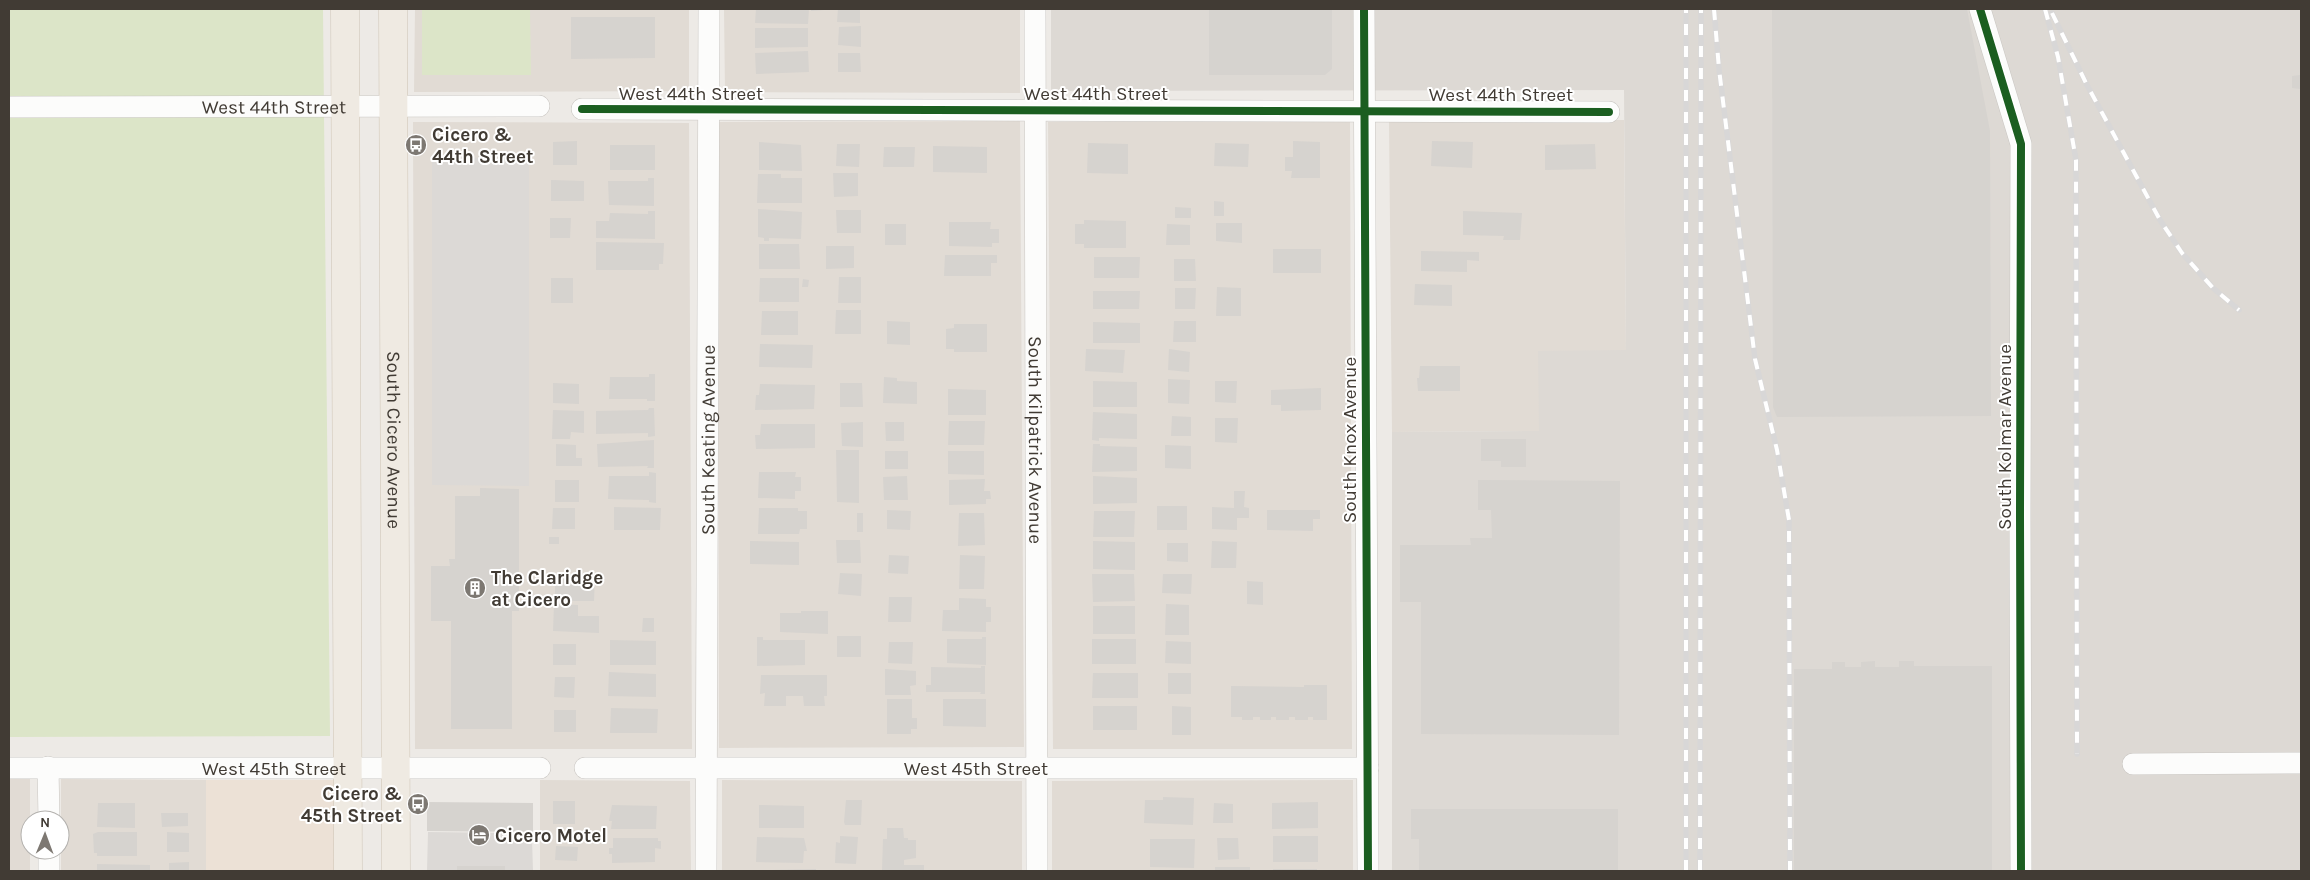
<svg xmlns="http://www.w3.org/2000/svg" width="2310" height="880" font-family="Karla,sans-serif">
  <rect width="100%" height="100%" fill="#edeae6"/>
  <g fill="#e1dbd4">
    <path d="M415,9H689V91L414,92Z"/>
    <path d="M724,9H1020V93L725,92Z"/>
    <path d="M1624,120L1626,351L1539,431L1392,432L1389,121Z"/>
    <path d="M1020,121L1024,747L719,748L718,122Z"/>
    <path d="M1350,121L1352,749H1053L1048,122Z"/>
    <path d="M413,122L689,123L692,749H415Z"/>
    <rect x="9" y="779" width="21" height="92"/>
    <path d="M61,779L206,780V871H61Z"/>
    <path d="M540,780L690,781L691,871H540Z"/>
    <path d="M722,780L1022,781V871H722Z"/>
    <path d="M1353,780V871H1052V781Z"/>
  </g>
  <rect fill="#ece1d6" x="206" y="780" width="131" height="91"/>
  <path fill="#ddd9d4" d="M1051,9H2301V871H1392V432L1539,431L1538,351L1626,350L1624,90L1051,91Z"/>
  <g fill="#dce5c8">
    <path d="M9,9H323L330,736L9,737Z"/>
    <path d="M422,9H530L531,75H422Z"/>
  </g>
  <g fill="#dcd9d6">
    <path d="M432,157L529,159V486L432,485Z"/>
    <path d="M428,832L503,833V839H532L533,871H505V866H457V871H427Z"/>
  </g>
  <g fill="#d6d3cf">
    <path d="M756,9H809L808,24L755,23Z"/>
    <path d="M811,9H824V10L811,11Z"/>
    <path d="M838,9H860V23L837,22Z"/>
    <path d="M1209,9H1332V69L1325,75H1209Z"/>
    <path d="M1772,9H1967L1990,131L1991,416L1777,417L1773,407Z"/>
    <path d="M571,17H655V58L571,59Z"/>
    <path d="M861,26V47L838,45L839,27Z"/>
    <path d="M755,28H808V47L755,48Z"/>
    <path d="M808,51L809,72L756,74L755,53Z"/>
    <path d="M838,53H860L861,72H838Z"/>
    <path d="M2300,75V89L2292,88V76Z"/>
    <path d="M577,141V165H553V142Z"/>
    <path d="M1293,141L1320,142V178H1291L1292,171H1285V157H1293Z"/>
    <path d="M1432,141L1473,142L1472,168L1431,166Z"/>
    <path d="M759,142L801,145L802,171L759,170Z"/>
    <path d="M1088,143L1128,144V174L1087,173Z"/>
    <path d="M1215,143L1249,144L1248,167L1214,166Z"/>
    <path d="M837,144H860L859,167L836,166Z"/>
    <path d="M1595,144L1596,169L1545,170V145Z"/>
    <rect x="610" y="145" width="45" height="25"/>
    <path d="M933,146L987,147V173L933,172Z"/>
    <path d="M884,147H915L914,167H883Z"/>
    <path d="M833,173H858V196L834,197Z"/>
    <path d="M758,174H781V178H802V203H757Z"/>
    <path d="M648,178H654V206L609,205L608,181H648Z"/>
    <path d="M551,180L584,181V201H551Z"/>
    <path d="M1214,201L1224,202V216H1214Z"/>
    <path d="M1175,207L1191,208V218H1175Z"/>
    <path d="M758,209L802,212L801,239L769,238V241H764V238L758,237Z"/>
    <path d="M836,210H861V233H837Z"/>
    <path d="M648,211H655V239L596,238V221H609L610,213L648,214Z"/>
    <path d="M1463,211L1522,213L1520,240H1503L1504,236L1463,235Z"/>
    <path d="M550,218H571L570,238H550Z"/>
    <path d="M1084,220L1126,221V248H1084V244H1075V224H1084Z"/>
    <path d="M949,222H991L990,229H999V243H992V247L949,246Z"/>
    <path d="M1216,223H1242V243L1216,241Z"/>
    <rect x="885" y="224" width="21" height="21"/>
    <path d="M1167,224L1190,225V245H1166Z"/>
    <path d="M596,242L664,243L663,264H659V270H596Z"/>
    <path d="M759,244H799L800,269H759Z"/>
    <path d="M826,246H854V268L826,269Z"/>
    <rect x="1273" y="249" width="48" height="24"/>
    <path d="M1421,251L1479,252V261L1467,260V272L1421,271Z"/>
    <path d="M945,255H997V263H991V276H944Z"/>
    <path d="M1094,257H1140L1139,278H1094Z"/>
    <path d="M1174,259H1195L1196,281H1174Z"/>
    <path d="M839,277H861V303H838Z"/>
    <rect x="551" y="278" width="22" height="25"/>
    <path d="M760,278H799V302H759Z"/>
    <path d="M803,279L809,280L808,287H802Z"/>
    <path d="M1415,284L1452,285V306L1414,305Z"/>
    <path d="M1217,287L1241,288V316H1216Z"/>
    <path d="M1175,288H1196L1195,309H1175Z"/>
    <path d="M1093,291H1140L1139,309H1093Z"/>
    <path d="M836,310H861V334H835Z"/>
    <path d="M762,311H798V335H761Z"/>
    <path d="M887,321L910,322V345L887,344Z"/>
    <path d="M1174,321H1196V342H1173Z"/>
    <path d="M1093,322L1140,323V343H1093Z"/>
    <path d="M954,324H987V352H954V349H946V329L954,328Z"/>
    <path d="M760,344L813,345L812,368L759,367Z"/>
    <path d="M1086,349L1125,350L1123,373L1085,371Z"/>
    <path d="M1169,349L1190,352L1189,372L1168,370Z"/>
    <path d="M1420,366H1460V391H1418L1417,378H1419Z"/>
    <path d="M649,374H655V401H647V399H609L610,377H649Z"/>
    <path d="M884,377L897,378V381L917,382V404L883,403Z"/>
    <path d="M1168,379L1190,380L1189,404L1168,403Z"/>
    <path d="M1093,381L1137,382V407H1093Z"/>
    <path d="M1215,381H1237L1236,403L1215,402Z"/>
    <path d="M553,383L579,384V404L553,403Z"/>
    <path d="M840,383H862L863,407H840Z"/>
    <path d="M760,384L815,385L814,409L755,410L756,395H759Z"/>
    <path d="M1321,388V410L1281,411V405H1271V390Z"/>
    <path d="M948,389L986,390V415H948Z"/>
    <path d="M649,408H654L655,436L648,437V433L596,434V411L648,410Z"/>
    <path d="M553,410L584,411V433L571,432L570,439H552Z"/>
    <path d="M1093,412L1137,414V439L1099,438V441L1092,440Z"/>
    <path d="M1172,416L1191,417V436H1171Z"/>
    <path d="M1215,418H1238L1237,443L1215,442Z"/>
    <path d="M949,421H985L984,445H948Z"/>
    <path d="M863,422V447L842,446L841,423Z"/>
    <path d="M885,422H904V441H886Z"/>
    <path d="M761,424H815V448L756,449L755,435H760Z"/>
    <path d="M1481,439H1526V467H1501V461H1481Z"/>
    <path d="M654,440V468H647L648,466L598,467L597,444Z"/>
    <path d="M556,444L576,445V458H582V466H556Z"/>
    <path d="M1093,444H1100V446L1137,447V471L1092,472Z"/>
    <path d="M1165,445L1191,446V469L1165,468Z"/>
    <path d="M836,450H859V503L837,502Z"/>
    <rect x="885" y="451" width="23" height="18"/>
    <path d="M948,451H984V475L948,474Z"/>
    <path d="M649,472L656,473V503L649,502V500L608,499L609,476H649Z"/>
    <path d="M759,472H796L795,477H801V491H795V499L758,498Z"/>
    <path d="M907,476L908,500H884L883,477Z"/>
    <path d="M1093,476L1137,478V503L1093,504Z"/>
    <path d="M985,479L984,491H990L991,499H986V504L949,505V480Z"/>
    <rect x="555" y="480" width="24" height="22"/>
    <path d="M1478,480L1620,481L1619,735L1421,734V602H1400V545H1471L1470,538H1492L1491,510H1478Z"/>
    <path d="M480,488L519,489V611H512V729H451V621H431V566H450L449,559H455V496H480Z"/>
    <path d="M1234,491H1245L1244,507L1249,508V518H1237V530L1212,529V507L1234,508Z"/>
    <rect x="1157" y="506" width="30" height="24"/>
    <path d="M614,507L661,508L660,530H614Z"/>
    <path d="M553,508H575V529H552Z"/>
    <path d="M759,508H798V511H807V529H800L799,534H758Z"/>
    <path d="M887,510L911,511L910,530L887,529Z"/>
    <path d="M1267,510H1320V519H1313V531L1267,530Z"/>
    <path d="M1094,511H1135L1134,537H1093Z"/>
    <rect x="857" y="513" width="6" height="19"/>
    <path d="M959,513H984L985,545L958,546Z"/>
    <rect x="549" y="537" width="10" height="7"/>
    <path d="M836,540H860L861,563H837Z"/>
    <path d="M750,541L799,542V565L750,564Z"/>
    <path d="M1093,541L1135,542V570L1093,569Z"/>
    <path d="M1212,541L1237,542L1236,568H1211Z"/>
    <path d="M1167,543H1188V562L1167,561Z"/>
    <path d="M889,555L909,556L908,574L888,573Z"/>
    <path d="M960,555L985,556L984,589H959Z"/>
    <path d="M840,573L862,574L861,596L838,594Z"/>
    <path d="M555,574H595L594,601H555Z"/>
    <path d="M1092,574H1134L1135,601L1093,602Z"/>
    <path d="M1163,574H1192L1191,594L1162,593Z"/>
    <path d="M1247,581L1263,582V605L1247,604Z"/>
    <path d="M889,597H912L911,622H888Z"/>
    <path d="M959,598L986,599V607H991V622H986V632L942,631L943,610H959Z"/>
    <path d="M554,604L578,605V616H599V633L553,631Z"/>
    <path d="M1166,604L1189,605V635H1165Z"/>
    <rect x="1093" y="606" width="42" height="28"/>
    <path d="M801,611H828V634L780,632V613H801Z"/>
    <path d="M643,618H654V632H642Z"/>
    <rect x="837" y="636" width="24" height="21"/>
    <path d="M757,637H763V640H805V665L757,666Z"/>
    <path d="M982,637H986V665L947,663V639H982Z"/>
    <rect x="1092" y="639" width="44" height="25"/>
    <path d="M610,640L656,641V665H610Z"/>
    <path d="M1166,641L1191,642V664L1165,663Z"/>
    <path d="M889,642H913L912,664L888,663Z"/>
    <rect x="553" y="644" width="23" height="21"/>
    <path d="M1875,661V667H1899V661H1914V666H1992V871H1794V669H1832V662H1845V667H1861V662Z"/>
    <path d="M981,666H985V694H980L981,692H926V685H931V667L981,668Z"/>
    <path d="M885,669L916,671V685L910,686L911,695H885Z"/>
    <path d="M609,672L656,674V697L608,696Z"/>
    <path d="M1093,673H1138V698H1092Z"/>
    <rect x="1168" y="673" width="23" height="21"/>
    <path d="M761,675H827V696H824L825,706H804L803,696H786V706H764L765,693L760,694Z"/>
    <path d="M555,677H575L574,698L554,697Z"/>
    <path d="M1304,685H1327V720H1313V717H1308V720H1295V717H1289V720H1276V717H1271V720H1260V717H1253V720H1242V717H1231V686L1304,687Z"/>
    <path d="M887,699H912V718H917V729H911V734H887Z"/>
    <path d="M943,699H986V727L943,726Z"/>
    <rect x="1093" y="706" width="44" height="24"/>
    <path d="M1172,706L1191,707V735H1172Z"/>
    <path d="M611,708L658,709L657,733H610Z"/>
    <rect x="554" y="710" width="22" height="22"/>
    <path d="M1163,797L1194,798L1193,825L1144,823L1145,800H1163Z"/>
    <path d="M846,800H862L861,825H845L844,822Z"/>
    <rect x="553" y="801" width="22" height="23"/>
    <path d="M427,802L533,803V832L427,831Z"/>
    <path d="M1318,802V828L1272,829V803Z"/>
    <path d="M98,803H135V828L97,827Z"/>
    <path d="M1214,803L1233,804V823H1213Z"/>
    <path d="M612,805L657,806L656,829H611L612,821H609Z"/>
    <path d="M759,805L804,806V828H759Z"/>
    <path d="M1411,809H1618V871H1419V839H1411Z"/>
    <path d="M161,813H188V826L162,827Z"/>
    <path d="M887,828H903L904,838H908V840H916V858L904,860V865H924V871H882L883,839H887Z"/>
    <path d="M98,832H137V856H97V853H94L93,834Z"/>
    <path d="M167,832L189,833V852H167Z"/>
    <path d="M840,836L858,837L856,864L835,863L836,842L840,843Z"/>
    <rect x="1273" y="836" width="45" height="26"/>
    <path d="M757,837L804,838L807,851H804L803,863L756,862Z"/>
    <path d="M613,838H658V841H661V849L655,848V862L612,863V854H609V848H613Z"/>
    <path d="M1217,838H1238L1239,859L1218,860Z"/>
    <path d="M1150,839H1195L1194,868L1150,867Z"/>
    <path d="M556,846L578,847L577,861L555,860Z"/>
    <path d="M189,862V871H169V863Z"/>
    <path d="M97,864L150,865V871H97Z"/>
    <rect x="457" y="866" width="48" height="5"/>
    <rect x="1215" y="867" width="35" height="4"/>
    <path d="M816,869V871H772V870Z"/>
    <rect x="1273" y="869" width="44" height="2"/>
  </g>
  <g fill="none" stroke-linecap="round" stroke-linejoin="round">
    <g stroke="#c9c6c2" stroke-width="22">
      <g id="minor">
        <path id="s1" d="M1035,9L1037,871"/>
        <path d="M1364,9L1368,871"/>
        <path d="M1980,9L2021,144L2020,515L2021,871"/>
        <path id="s2" d="M9,107L539,106"/>
        <path d="M582,109L1609,112"/>
        <path d="M2133,764L2301,763"/>
        <path d="M48,767L49,820"/>
        <path id="s3" d="M9,768H540"/>
        <path id="s4" d="M585,768H1368"/>
        <path d="M49,850V871"/>
        <path id="s5" d="M706,871L709,9"/>
      </g>
    </g>
    <g stroke="#cec4b5" stroke-width="29">
      <g id="major">
        <path d="M345,9L348,871"/>
        <path id="s6" d="M393,9L396,871"/>
      </g>
    </g>
    <use href="#minor" stroke="#fcfcfb" stroke-width="21"/>
    <use href="#major" stroke="#efeae2" stroke-width="28"/>
    <g stroke="#d8d7d7" stroke-width="5.5">
      <g id="rail">
        <path d="M1714,9L1719,69L1755,359L1777,450L1789,520L1790,871"/>
        <path d="M2045,9L2058,57L2076,160L2077,754"/>
        <path d="M2052,13L2087,85L2160,220L2182,253L2213,288L2239,310"/>
        <path d="M1686,871V9"/>
        <path d="M1700,871L1701,9"/>
      </g>
    </g>
    <use href="#rail" stroke="#fff" stroke-width="4" stroke-dasharray="11" stroke-linecap="butt"/>
    <g stroke="#fff" stroke-width="11">
      <g id="cycleway">
        <path d="M1364,9L1368,871"/>
        <path d="M1980,9L2021,144L2020,515L2021,871"/>
        <path d="M582,109L1609,112"/>
      </g>
    </g>
    <use href="#cycleway" stroke="#1b5e20" stroke-width="8"/>
  </g>
  <defs>
    <g id="bus-disc" transform="scale(1.125)"><circle r="9.5" fill="#7d7872" stroke="#fff"/><path d="M-5-6H5V4H4V6H2V4H-2V6H-4V4H-5ZM-3.5-4V0h7V-4ZM-3.5 1.2v1.5H-2V1.2ZM2 1.2v1.5H3.5V1.2Z" fill="#fff"/></g>
    <g id="building-disc" transform="scale(1.125)"><circle r="9.5" fill="#7d7872" stroke="#fff"/><path d="M-4-6H4V6H1V3H-1V6H-4ZM-2.5-4.3h1.7v1.8h-1.7ZM.8-4.3h1.7v1.8H.8ZM-2.5-1h1.7V.8h-1.7ZM.8-1h1.7V.8H.8Z" fill="#fff"/></g>
    <g id="hotel-disc" transform="scale(1.125)"><circle r="9.5" fill="#7d7872" stroke="#fff"/><path d="M-6-4.5h1.5V1H6V5H4.5V3h-9V5H-6ZM-4 0a1.8 1.8 0 1 1 3.6 0ZM.5 0V-2.5h3Q6-2.5 6 0Z" fill="#fff"/></g>
  </defs>
  <g fill-rule="evenodd">
    <use href="#bus-disc" x="416" y="145"/>
    <use href="#building-disc" x="475" y="588"/>
    <use href="#bus-disc" x="418" y="804"/>
    <use href="#hotel-disc" x="479" y="835"/>
  </g>
  <g text-anchor="middle" stroke-width="4" stroke-linejoin="round" paint-order="stroke">
    <g font-size="19" fill="#413b34" stroke="#fff">
      <text x="691" y="100">West 44th Street</text>
      <text x="1096" y="100">West 44th Street</text>
      <text x="1501" y="101">West 44th Street</text>
      <text dy="7" stroke="none"><textPath href="#s2" startOffset="265">West 44th Street</textPath></text>
      <text transform="translate(2004 437) rotate(-90)" y="7">South Kolmar Avenue</text>
      <text dy="7" stroke="none"><textPath href="#s6" startOffset="431">South Cicero Avenue</textPath></text>
      <text dy="7" stroke="none"><textPath href="#s5" startOffset="431">South Keating Avenue</textPath></text>
      <text dy="7" stroke="none"><textPath href="#s1" startOffset="431">South Kilpatrick Avenue</textPath></text>
      <text transform="translate(1349 440) rotate(-90)" y="7">South Knox Avenue</text>
      <text dy="7" stroke="none"><textPath href="#s4" startOffset="391">West 45th Street</textPath></text>
      <text dy="7" stroke="none"><textPath href="#s3" startOffset="265">West 45th Street</textPath></text>
    </g>
    <g font-size="19" font-weight="bold" fill="#413b34" stroke="#fff" text-anchor="start">
      <text x="432" y="141">Cicero &amp;<tspan x="432" dy="22">44th Street</tspan></text>
      <text x="491" y="584">The Claridge<tspan x="491" dy="22">at Cicero</tspan></text>
      <text x="402" y="800" text-anchor="end">Cicero &amp;<tspan x="402" dy="22">45th Street</tspan></text>
      <text x="495" y="842">Cicero Motel</text>
    </g>
  </g>
  <rect width="2310" height="880" fill="none" stroke="#413b34" stroke-width="20"/>
  <g transform="translate(45 835) rotate(1)"><circle r="24" fill="#ffffff" stroke="#b3b1ae"/>
  <path d="M0-4L9 19L0 12L-9 19Z" fill="#7d7872"/>
  <text y="-8" font-size="14" font-weight="bold" text-anchor="middle" fill="#413b34">N</text>
  </g>
</svg>
